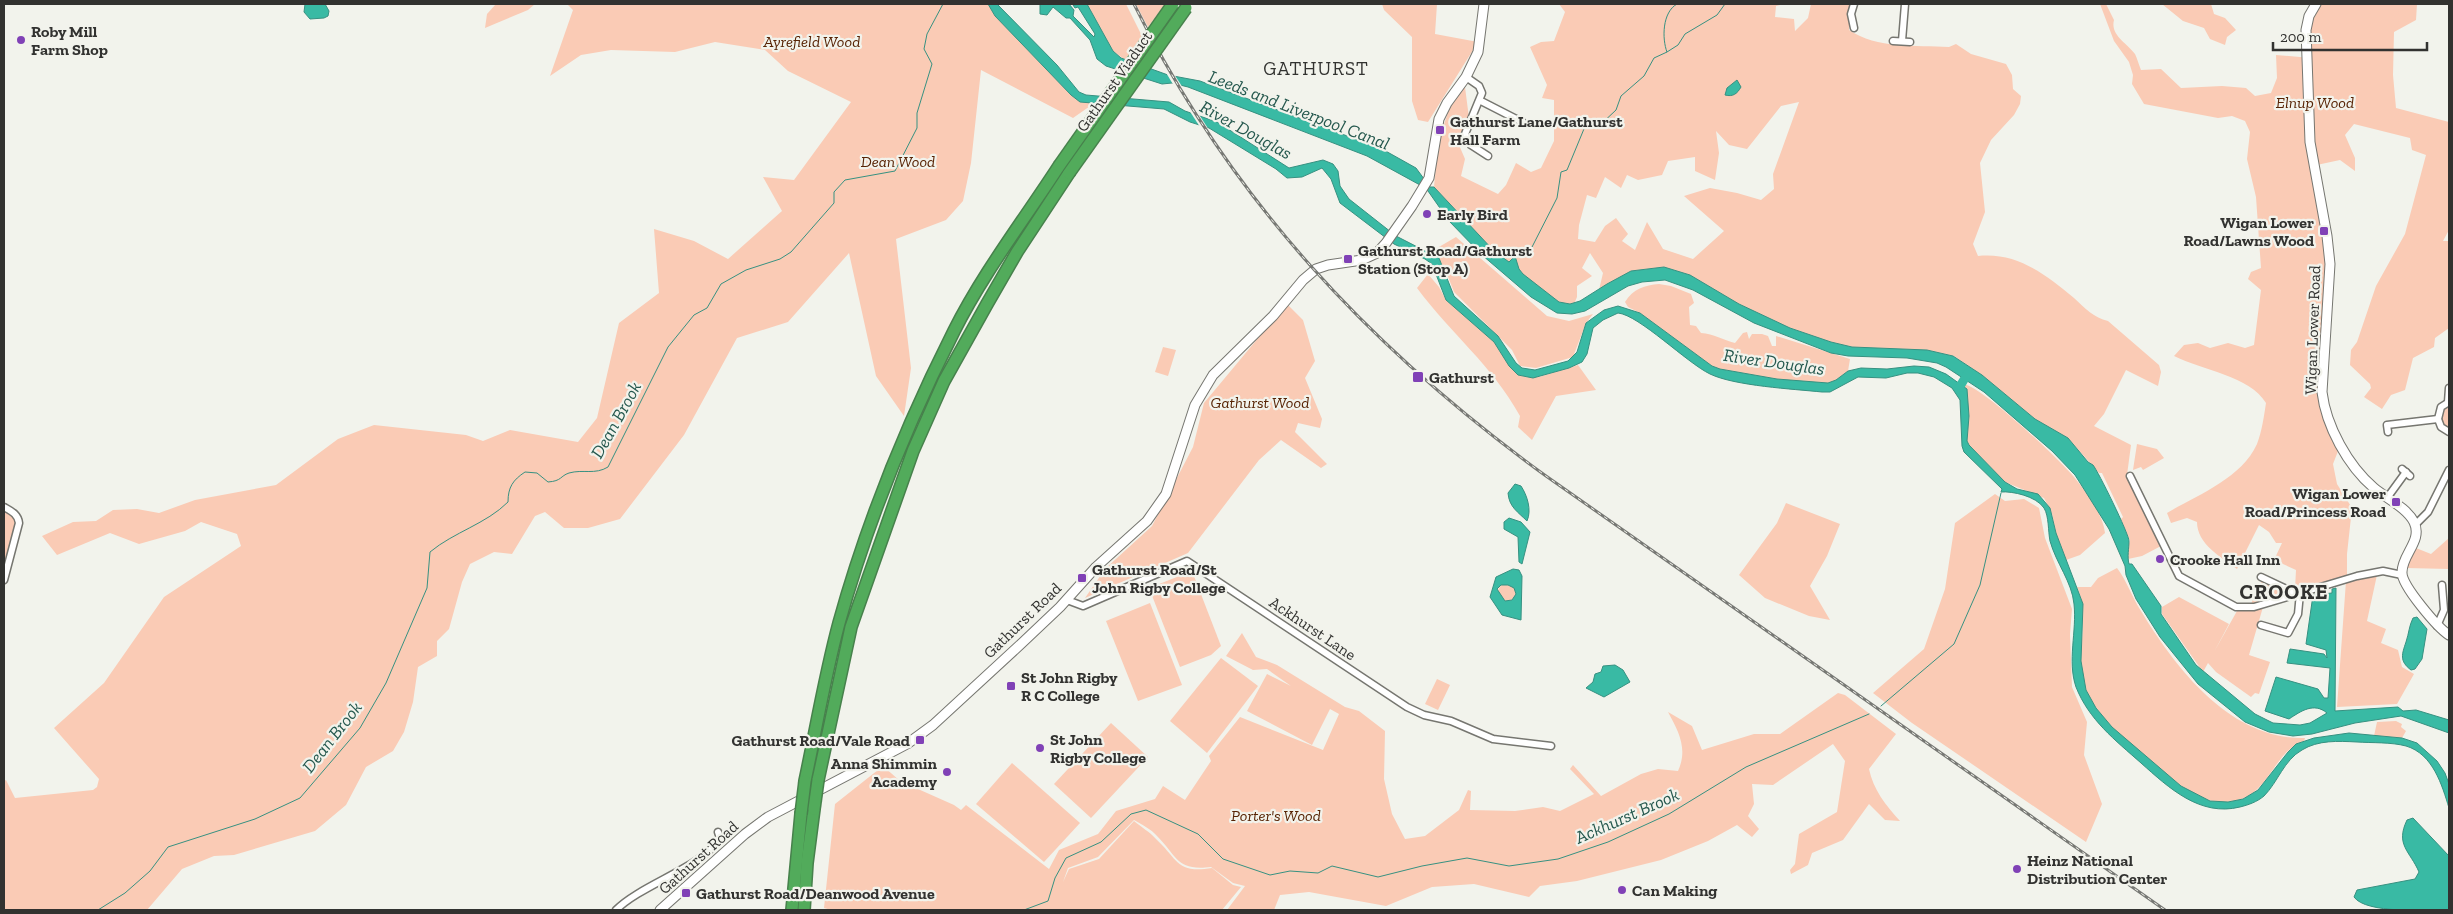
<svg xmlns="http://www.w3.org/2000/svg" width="2453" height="914" font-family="'Zilla Slab',serif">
  <rect width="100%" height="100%" fill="#f2f3ec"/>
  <g fill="#facbb5" fill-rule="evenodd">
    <path d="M496,4H535L528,10L485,28L487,14Z"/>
    <path d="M567,4H988L995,16L1071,95L1093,104L1073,118L981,70L971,163L963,201L946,220L896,239L911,368L904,416L876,376L849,253L788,322L737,338L684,435L620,519L588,528H564L545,512L535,516L512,554L494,552L470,564L462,582L449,629L437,641V656L418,667L413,702L404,732L393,751L366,767L346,805L315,831L234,855L214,856L182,869L147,910H4V781L6,780L15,798L93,790L97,787L99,779L54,728L104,683L164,597L241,546L237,534L201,522L185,531L139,544L110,533L57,555L42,536L73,522L96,521L113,510L137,509L159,513L195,500L276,485L338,439L374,425L466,435L483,441L510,430L578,442L597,418L619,323L659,293L654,229L694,241L728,259L782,211L763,177L794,180L851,102L788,71L765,50L715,42L675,52L611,50L581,55L550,76L573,10Z"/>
    <path d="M1087,4H1126L1142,36L1125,60L1113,51Z"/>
    <path d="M1136,4H1165L1148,27Z"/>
    <path d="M1382,4H1437L1435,34L1478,42L1428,122L1418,120L1412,101V37L1384,10Z"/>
    <path d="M1559,4H1784L1776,6L1775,17L1794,19L1795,31L1808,18L1811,4H1849V30C1877,49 1916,45 1949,47L1956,44L1971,54L2006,64L2012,75L2013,89L2021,96L2020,104L2014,115L1991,140L1980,163L1985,212L1973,244L1978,256C2017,252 2045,274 2074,298C2085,308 2094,318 2108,321L2159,365L2161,372L2158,386L2126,370L2104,414L2094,426L2131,445L2127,475L2129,481L2161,546L2142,556L2128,559L2127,548L2130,541L2121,519L2123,517L2102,473H2099L2068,438L2035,419L1982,375L1954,356L1927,350L1852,347L1831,342L1790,328L1739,304L1690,275L1664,267L1631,271L1599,290L1603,273L1590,253L1582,268L1592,276L1577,286V297L1574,304C1555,307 1537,285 1523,274L1519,269L1515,256L1510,263L1494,251L1434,187L1438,143L1449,109L1465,87L1469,118L1459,145L1465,159L1461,176L1498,194L1506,185L1516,163L1531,172L1541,168L1554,141V100L1542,98L1547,85L1530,47L1541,42L1554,41L1565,12ZM1799,102L1773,174L1774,189L1761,200L1737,193L1710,188L1684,196L1724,231L1693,259L1663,249L1647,222L1635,250L1622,241L1628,234L1616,218L1605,226L1595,242L1578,239L1579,225L1587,195L1596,198L1605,177L1621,188L1627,175L1638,180L1662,175L1668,161L1695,157V171L1715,180L1719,153L1716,131L1729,145L1747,149L1781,106Z"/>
    <path d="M2100,4H2106L2114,20C2110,35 2127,43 2135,54C2137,58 2139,65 2141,70L2161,69L2181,88L2222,86L2246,88L2255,96L2271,93L2277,78L2276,55L2311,58L2309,31L2318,4H2417L2416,20L2394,32L2393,75L2396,108L2449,122V230L2443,241H2449V328L2435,338L2434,347L2413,358L2405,390L2391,395L2382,409L2364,397L2371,388L2370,384L2350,365L2351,350L2357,342L2376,286L2405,234L2426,155L2412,150L2410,138L2354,124L2345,135L2355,158V171L2340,160L2312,166L2327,251L2321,399L2340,446L2333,464L2337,484L2352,508L2347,554V576L2295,589L2296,570L2274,560L2282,543H2276L2269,532L2259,525L2237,569C2221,557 2197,544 2197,522L2187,518L2171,523L2167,513C2197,495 2241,479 2257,444C2262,431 2264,416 2266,403C2250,376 2202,370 2174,356L2184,345L2198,343L2210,348L2228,343L2245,348L2254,345L2261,290L2248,279L2251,272L2261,268L2256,197L2247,159L2250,132L2245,121L2232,116L2218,118L2144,104L2132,84L2133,75L2129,62L2114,41Z"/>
    <path d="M2162,4H2211L2214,14L2225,18L2236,30L2227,37L2225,45L2210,39L2204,28L2183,21Z"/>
    <path d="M1456,237L1547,316L1569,321L1593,314L1586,323L1573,357L1536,368L1520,366L1512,350L1454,292L1445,269L1432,251Z"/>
    <path d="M1428,274L1439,287L1446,300L1494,342L1509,366L1539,377L1578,365L1596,390L1556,396L1532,440L1518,427L1520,416C1492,365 1451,334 1417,288Z"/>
    <path d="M1659,284L1671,286L1691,294L1694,303L1689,307L1690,325L1696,326L1701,333C1714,334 1723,340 1735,343L1743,333L1747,332L1749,339L1752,334H1762L1768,336L1772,346H1776V336L1850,359L1848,371L1832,383H1817L1777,379L1720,369L1712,366L1640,313L1628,307L1625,302C1633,289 1645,285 1659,284Z"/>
    <path d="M1288,305L1303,320L1315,361L1305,378L1322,419L1320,428L1298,423L1295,432L1327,464L1321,468L1281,440L1259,460L1188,553L1085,598L1105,569L1152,526L1193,447L1204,403L1264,331Z"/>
    <path d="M1163,347L1176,350L1168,376L1155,372Z"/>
    <path d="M1963,384C1981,385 2060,460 2074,477C2086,492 2103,514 2105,533L2080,555L2066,560L2056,533L2052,514L2044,498L2005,482L1969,445L1967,441L1969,416Z"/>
    <path d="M2449,404V428C2440,424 2440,419 2442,409Z"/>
    <path d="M2137,444L2157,449L2164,458L2143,470L2141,467L2133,470Z"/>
    <path d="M1995,494L2005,501L2024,499L2039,508L2045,538L2072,609L2070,634L2072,687L2087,722L2084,755L2102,804L2086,842L1912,723L1873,693L1924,649L1945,589L1955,523Z"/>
    <path d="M1786,503L1840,524L1827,556L1810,586L1830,620L1809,616L1765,598L1739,575L1777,523Z"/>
    <path d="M4,507L18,518L4,580Z"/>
    <path d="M2449,538V569L2406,568L2416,548L2431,554Z"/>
    <path d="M2117,568C2127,581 2132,597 2141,611C2176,669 2231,740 2305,738L2304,741C2274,751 2270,792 2238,800C2225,804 2212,802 2200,797C2169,783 2093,718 2084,685C2075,653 2091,618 2077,587H2091L2098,578Z"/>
    <path d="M1192,571L1221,646L1211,655L1180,667L1149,588Z"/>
    <path d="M2377,575L2367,621L2386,629L2381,643L2398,650L2402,667L2414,674L2397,704L2337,707L2346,581Z"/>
    <path d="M2262,580L2291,593L2251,604Z"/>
    <circle cx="1507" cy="592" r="9"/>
    <path d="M2179,597L2229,624L2214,652L2237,611L2263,607L2249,655L2270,662L2259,694L2255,693L2251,697L2216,672L2208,663L2203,672L2162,614V607Z"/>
    <path d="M1150,603L1182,685L1138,701L1106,621Z"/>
    <path d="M1242,633L1256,657L1277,665L1345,707L1359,711L1385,731L1384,779L1392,814L1405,839L1425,836L1459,810L1468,790L1471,791L1470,810L1515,811L1543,807L1560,811L1594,794L1570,769L1573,765L1601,796L1641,774L1658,769L1678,771C1688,749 1679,732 1668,712L1692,726L1702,750L1754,734H1780L1838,693L1845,695L1896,734L1869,769C1873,789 1886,806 1900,821L1885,820L1869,804L1843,840L1812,853L1808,865L1791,874L1790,870L1795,864L1799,834L1837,812L1845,761L1833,744L1773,785L1752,784L1754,804L1748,816L1759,829L1752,837L1737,825L1708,841L1661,860L1577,881L1540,886L1529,897L1474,884L1432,887L1386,906L1309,892L1280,895L1274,910H1227L1245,886L1233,883L1211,867C1176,871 1178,857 1157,836C1151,829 1141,824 1134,820L1098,857L1068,868L1063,882L1069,869L1099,859L1134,821C1141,827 1150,832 1156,839C1178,859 1176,874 1212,868L1233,885L1241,887L1222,910H831L824,908L835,804L883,766L900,781L954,805L961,810L966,805L1049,869L1059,850L1098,834L1116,811L1155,799L1163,786L1185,800L1211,761L1209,756L1240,717L1323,750L1339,714L1330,709L1312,745L1247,711L1267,674L1291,686L1267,669L1253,670L1226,656Z"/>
    <path d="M1221,658L1258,686L1207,753L1170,721Z"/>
    <path d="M1437,679L1450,685L1438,710L1425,704Z"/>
    <path d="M2396,721L2402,724L2401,727L2406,731L2402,738L2374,736L2377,722Z"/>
    <path d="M1111,723L1148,757L1091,818L1054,784Z"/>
    <path d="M1012,763L1080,823L1044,862L976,804Z"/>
  </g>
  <g fill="#39baa4" stroke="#379181" fill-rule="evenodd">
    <path d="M305,4H325L329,11L328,16L324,18L310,19L304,12Z"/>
    <path d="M988,4H997L1057,65L1079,92L1086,95L1169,102L1185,111L1217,122L1289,168L1323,160L1333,164L1338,171L1340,186L1349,199L1396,236L1439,258L1454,296L1498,336L1516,363L1522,368L1535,370L1568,361L1577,352L1586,323L1604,310L1618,306L1640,313L1712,366L1720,369L1777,379L1828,383L1836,380L1848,371L1861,368L1887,369L1914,366L1929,367L1946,374L1967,389L1969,416L1967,441L1969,445L2005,482L2017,489L2038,494L2050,508L2056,533L2083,604L2081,661L2086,690L2096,708L2112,727L2181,786L2210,801L2228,802L2243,799L2258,790L2288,752L2296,744L2314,738L2349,733L2402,738L2417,743L2437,761L2445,773L2449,784V808C2442,785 2433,754 2406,746C2391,742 2372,743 2357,742C2338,741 2318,740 2302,750C2284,760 2278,782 2264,796C2257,802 2248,805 2240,807C2200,817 2169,788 2141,763C2115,740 2089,720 2076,687C2067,661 2077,631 2074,604C2072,582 2056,563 2050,541C2048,531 2049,516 2044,508C2036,496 2012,491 2001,492L2002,489L1964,452L1962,446L1960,400L1952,388L1934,377L1918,373H1907L1886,378L1858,377L1830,392H1822C1793,389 1735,386 1710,374C1687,363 1639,315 1618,313L1603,320L1593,328L1587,354L1582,362L1569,368L1533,378L1518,375L1509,366L1494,342L1446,300L1432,264L1425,259L1394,244L1340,203L1331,179L1322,168L1302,177L1287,178L1276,169L1209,128L1190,122L1164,109L1080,102L1071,95L995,16Z"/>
    <path d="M1040,4H1069L1074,10L1073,16L1094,37L1095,34L1078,7L1075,8L1073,5L1087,4L1113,51L1121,58L1168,75L1200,81L1382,149L1416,168L1430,187H1434L1494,251L1509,262L1515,256L1519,269L1523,274L1559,302L1570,304L1580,301L1607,284L1631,271L1664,267L1690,275L1739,304L1790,328L1831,342L1852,347L1927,350L1953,356L1982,375L2035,419L2068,438L2088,462L2093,465C2098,471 2129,534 2129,541C2129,549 2127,556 2129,564H2132L2161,606V614L2196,665L2255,714L2273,723L2300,725L2310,723L2327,713C2314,702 2301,711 2289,719L2265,711L2276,677L2318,689L2324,698H2328L2330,668L2287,663L2290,649L2324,654L2327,658L2326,650L2306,644L2313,595L2332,593V589L2336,588L2335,711L2398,707L2403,711L2416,710L2449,720V733L2401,716L2355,723L2312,734L2293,736L2269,732L2245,722L2198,684L2160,637L2136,599L2126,575L2125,566L2109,529L2075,475L2052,451L1984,392L1946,367L1937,363L1907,358L1848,356L1831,353L1754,323L1693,290L1665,280L1642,282L1628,286L1585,311L1572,314L1557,313L1531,297L1482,255L1449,221L1428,191L1420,185L1367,156L1188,87L1172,83L1162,84L1106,66L1097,59L1090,40L1070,18H1066L1053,7L1047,15L1040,14Z"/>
    <path d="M1737,80L1741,87C1737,94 1733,97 1725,95L1727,88Z"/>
    <path d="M1515,484L1521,486C1527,495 1532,510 1527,521C1518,512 1509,507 1508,493Z"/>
    <path d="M1509,518L1521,522L1530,532L1522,564L1519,562L1518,537L1504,529V522Z"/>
    <path d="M1513,569L1519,570L1522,576L1521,620L1502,615L1490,597L1496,577ZM1501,585H1508L1514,588L1516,594L1512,600L1505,601L1497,589Z"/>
    <path d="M2417,617L2427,629L2422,659L2415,669L2411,670C2399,661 2402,654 2406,642C2409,633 2409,626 2413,618Z"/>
    <path d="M1615,665L1623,670L1630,682L1604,697L1586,688L1593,682L1595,674L1601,672L1603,666Z"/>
    <path d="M2413,818L2449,856V910C2427,910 2366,914 2354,897L2357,890L2415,879L2419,872C2410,851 2395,845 2407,820Z"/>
  </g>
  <g fill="#f2f3ec">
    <path d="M1165,71L1174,74L1183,88L1174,86Z"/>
    <path d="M1189,110L1198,113L1209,130L1200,127Z"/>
  </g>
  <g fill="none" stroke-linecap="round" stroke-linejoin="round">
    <g stroke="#379181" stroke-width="1">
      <path d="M1667,52L1678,45L1685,34L1717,15L1725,4"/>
      <path d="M1515,258L1531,249L1557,198L1561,172L1567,170L1586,124L1592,121L1599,126L1616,110L1621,96L1644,76L1654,58L1667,52C1662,39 1662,12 1677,4"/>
      <path d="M1881,706L1954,644L1980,585L2001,493"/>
      <path d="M98,910L125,893L150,871L168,847L255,819L300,798L360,728L386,683L427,588L430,552C454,532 486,524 508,502C508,487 513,480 525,472L537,473L548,482C562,481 560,476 569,473C583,469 595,475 608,467L668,347L694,315L707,308L721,284L746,270L780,259L791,252L834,203V192L845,180L895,171L917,128V113L932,64L924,49L927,34L943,4"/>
      <path d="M1024,910L1048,901L1055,878L1066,858L1101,842L1131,814L1146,810L1198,834L1223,859L1270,875L1290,871L1318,873L1332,866L1378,877L1422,866L1467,858L1509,866L1558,859L1608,842L1669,814L1746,767L1869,714"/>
    </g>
    <path stroke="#39baa4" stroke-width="9" d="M1959,388L1968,373"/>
    <g stroke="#767670" stroke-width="9">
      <g id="minor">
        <path d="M1854,4L1851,14L1854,28"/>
        <path d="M1893,41L1910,42"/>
        <path d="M1902,41L1905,4"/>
        <path d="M1466,77L1479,86L1482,93L1465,134L1471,145L1488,156"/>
        <path d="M1481,101L1524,123"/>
        <path d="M2448,402L2449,388"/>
        <path d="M2449,402L2441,407L2438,419L2441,427L2449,432"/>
        <path d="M2388,432L2387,425L2438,419"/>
        <path d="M2402,469L2410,476"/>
        <path d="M2130,476L2179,576L2236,607H2254L2357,576L2383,571L2402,575"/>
        <path d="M2387,498L2406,472"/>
        <path d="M4,507C11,511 18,514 19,523L4,580"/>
        <path d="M2415,525L2428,512L2449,470"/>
        <path d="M2261,577L2297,594"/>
        <path d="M1067,600L1083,606L1187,561L1407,707L1424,715L1451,721L1493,739L1551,746"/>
        <path d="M2261,625L2288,633L2298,614L2300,593"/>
        <path d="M2437,626L2444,610L2442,585"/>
        <path d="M616,910C642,884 703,867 720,838L718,832"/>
      </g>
    </g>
    <g stroke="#767670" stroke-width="11">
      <g id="secondary">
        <path d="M2316,4L2309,16L2306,30L2310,142L2327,236L2330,264L2322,392C2326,426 2348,466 2374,488C2386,498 2407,508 2414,522C2423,541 2402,554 2402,572C2401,585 2438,628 2449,635"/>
        <path d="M660,910L745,834L768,817L907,744L933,725L1022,643L1060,607L1096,567L1147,521L1166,494L1195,405L1213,375L1273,316L1303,280L1316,269L1328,265L1362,260L1377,253L1386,243L1412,206L1429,178L1439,119L1447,103L1466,77L1478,52L1484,4"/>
      </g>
    </g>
    <g stroke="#47814c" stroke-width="14">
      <g id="motorway">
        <path d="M818,780L851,627L913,451L944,381L987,304L1017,252L1069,173"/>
        <path d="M805,781C816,729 825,675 839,623C867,522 907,424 954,331C983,273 1024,220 1059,166"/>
        <path d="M792,910L801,814"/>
        <path d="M804,910L807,863L814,809"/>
      </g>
    </g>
    <use href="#minor" stroke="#fff" stroke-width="6"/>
    <use href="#secondary" stroke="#fff" stroke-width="9"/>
    <use href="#motorway" stroke="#52ab5b" stroke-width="11"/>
    <g stroke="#777874" stroke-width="3">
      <path id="rail" d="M1134,4C1230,199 1371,349 1546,476L2165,910"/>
    </g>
    <use href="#rail" stroke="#f2f3ec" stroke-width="1" stroke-dasharray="4" stroke-linecap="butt"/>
    <g stroke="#47814c" stroke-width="14" stroke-linecap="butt">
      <g id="motorway-bridge">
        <path d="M1059,166L1173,4"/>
        <path d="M1069,173L1186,8"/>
        <path d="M814,809L818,780"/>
        <path d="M801,814L805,781"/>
      </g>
    </g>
    <use href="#motorway-bridge" stroke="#52ab5b" stroke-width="11"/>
  </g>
  <g fill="#8041b6" stroke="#f2f3ec" stroke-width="2">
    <circle cx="21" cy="40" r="5"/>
    <rect x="1435" y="125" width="10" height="10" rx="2.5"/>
    <circle cx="1427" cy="214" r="5"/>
    <rect x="2319" y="226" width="10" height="10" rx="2.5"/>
    <rect x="1343" y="254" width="10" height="10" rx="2.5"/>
    <rect x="1412" y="371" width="12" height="12" rx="2.5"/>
    <rect x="2391" y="497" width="10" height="10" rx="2.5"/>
    <circle cx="2160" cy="559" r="5"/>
    <rect x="1077" y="573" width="10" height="10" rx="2.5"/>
    <rect x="1006" y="681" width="10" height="10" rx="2.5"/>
    <rect x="915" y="735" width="10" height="10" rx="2.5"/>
    <circle cx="1040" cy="748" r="5"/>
    <circle cx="947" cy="772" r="5"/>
    <circle cx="2017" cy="869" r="5"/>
    <circle cx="1622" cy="890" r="5"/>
    <rect x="681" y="888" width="10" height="10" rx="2.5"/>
  </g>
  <g text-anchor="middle" stroke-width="4.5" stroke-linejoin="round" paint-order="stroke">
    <g font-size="16" font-weight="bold" fill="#323230" stroke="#f2f3ec" text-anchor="start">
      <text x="31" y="37">Roby Mill<tspan x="31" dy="18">Farm Shop</tspan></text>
      <text x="1450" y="127">Gathurst Lane/Gathurst<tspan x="1450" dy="18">Hall Farm</tspan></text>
      <text x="1437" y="220">Early Bird</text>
      <text x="2314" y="228" text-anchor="end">Wigan Lower<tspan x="2314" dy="18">Road/Lawns Wood</tspan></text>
      <text x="1358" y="256">Gathurst Road/Gathurst<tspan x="1358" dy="18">Station (Stop A)</tspan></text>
      <text x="1429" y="383">Gathurst</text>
      <text x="2386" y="499" text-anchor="end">Wigan Lower<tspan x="2386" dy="18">Road/Princess Road</tspan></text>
      <text x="2170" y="565">Crooke Hall Inn</text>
      <text x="1092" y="575">Gathurst Road/St<tspan x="1092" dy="18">John Rigby College</tspan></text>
      <text x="1021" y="683">St John Rigby<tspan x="1021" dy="18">R C College</tspan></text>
      <text x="1050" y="745">St John<tspan x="1050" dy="18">Rigby College</tspan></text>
      <text x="910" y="746" text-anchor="end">Gathurst Road/Vale Road</text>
      <text x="937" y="769" text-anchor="end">Anna Shimmin<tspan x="937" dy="18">Academy</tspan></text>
      <text x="2027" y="866">Heinz National<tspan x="2027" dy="18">Distribution Center</tspan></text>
      <text x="1632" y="896">Can Making</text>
      <text x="696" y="899">Gathurst Road/Deanwood Avenue</text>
    </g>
    <g font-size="16" font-style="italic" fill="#572304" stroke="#f2f3ec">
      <text x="812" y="47">Ayrefield Wood</text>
      <text x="2315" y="108">Elnup Wood</text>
      <text x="898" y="167">Dean Wood</text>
      <text x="1260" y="408">Gathurst Wood</text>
      <text x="1276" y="821">Porter's Wood</text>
    </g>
    <g font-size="16" fill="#323230" stroke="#f2f3ec">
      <text transform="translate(1114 81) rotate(-55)" y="6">Gathurst Viaduct</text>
      <text transform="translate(2312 330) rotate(-88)" y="6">Wigan Lower Road</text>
      <text transform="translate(1022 620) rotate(-44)" y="6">Gathurst Road</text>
      <text transform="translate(1313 628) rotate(34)" y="6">Ackhurst Lane</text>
      <text transform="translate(698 857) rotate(-42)" y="6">Gathurst Road</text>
    </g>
    <g font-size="18" font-style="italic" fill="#25584e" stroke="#f2f3ec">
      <text transform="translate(1299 110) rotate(21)" y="6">Leeds and Liverpool Canal</text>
      <text transform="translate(1246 130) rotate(29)" y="6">River Douglas</text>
      <text transform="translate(1774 362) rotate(8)" y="6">River Douglas</text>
      <text transform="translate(616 420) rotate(-61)" y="6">Dean Brook</text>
      <text transform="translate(332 737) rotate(-52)" y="6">Dean Brook</text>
      <text transform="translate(1627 816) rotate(-24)" y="6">Ackhurst Brook</text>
    </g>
    <g font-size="19" letter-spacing="1" fill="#323230" stroke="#f2f3ec">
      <text x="1316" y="75">GATHURST</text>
    </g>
    <g font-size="21" font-weight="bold" letter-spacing="1" fill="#323230" stroke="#f2f3ec">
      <text x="2284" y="599">CROOKE</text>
    </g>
  </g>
  <rect width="2453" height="914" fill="none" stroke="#323230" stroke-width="10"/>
  <path d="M2273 42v8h154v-8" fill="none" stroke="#323230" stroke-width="2.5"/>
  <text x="2280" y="42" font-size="15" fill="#323230" stroke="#f2f3ec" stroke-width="4" paint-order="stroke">200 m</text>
</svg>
